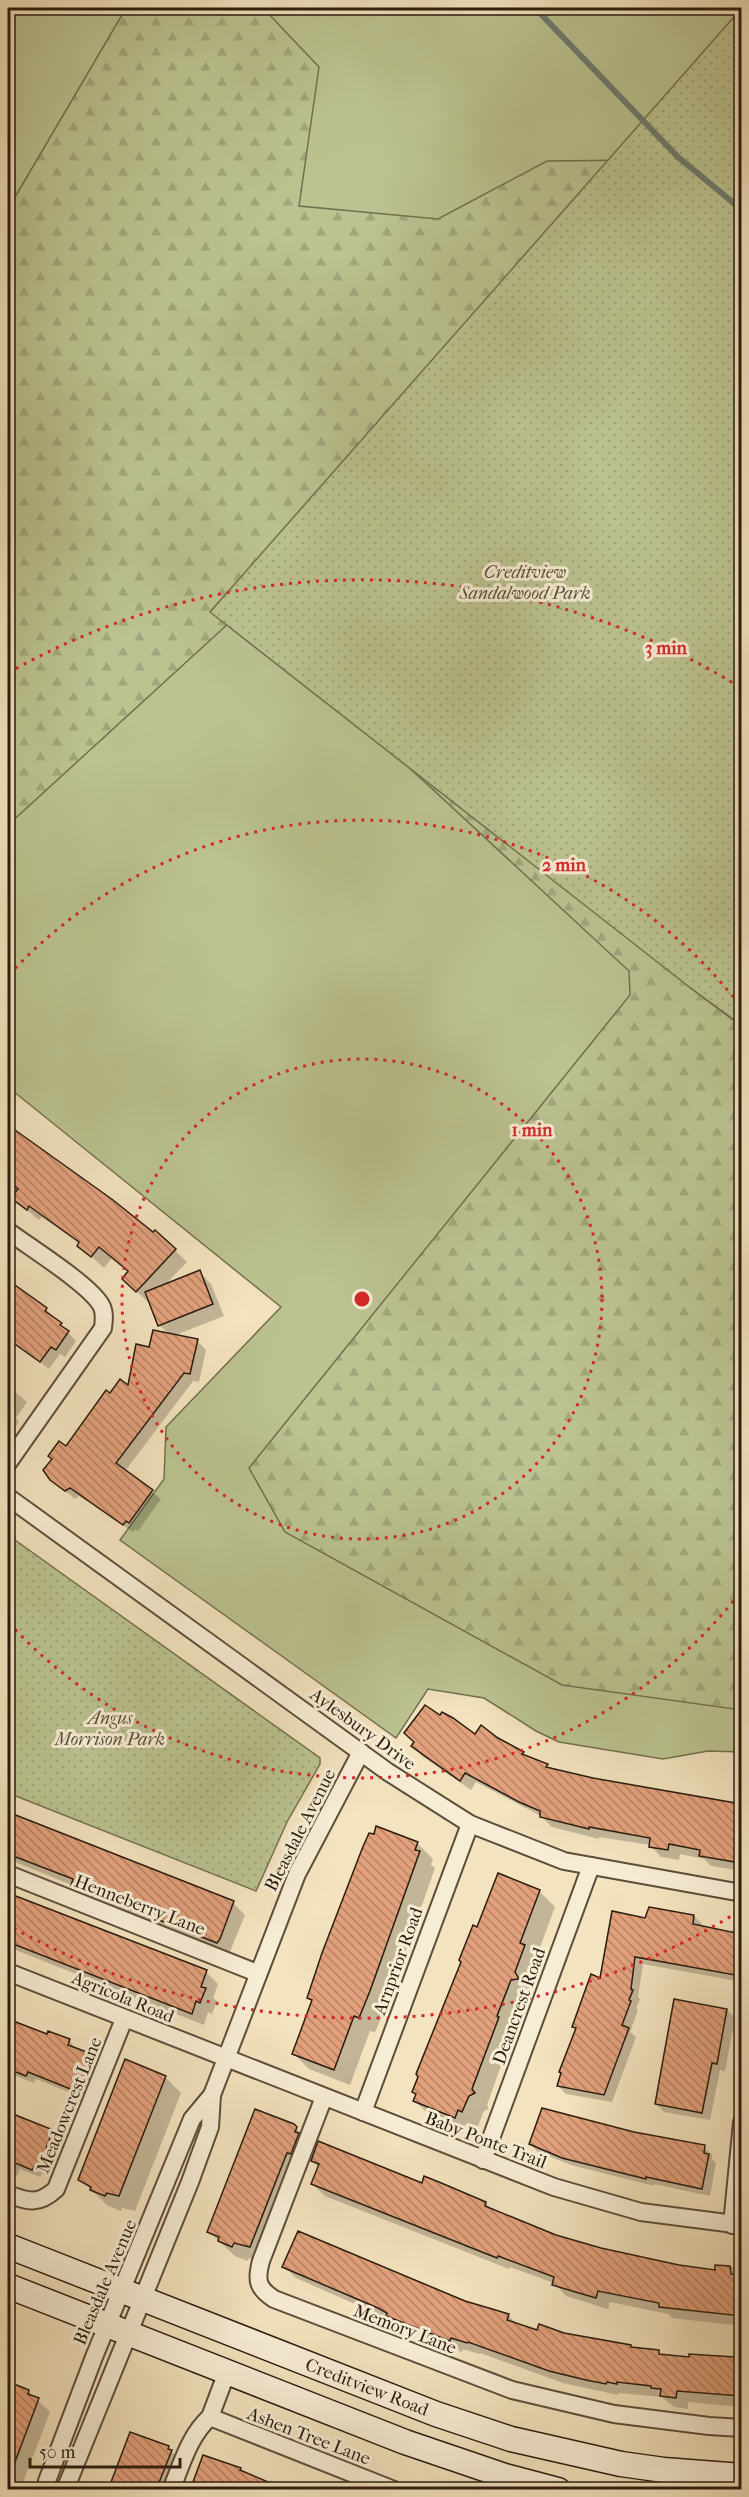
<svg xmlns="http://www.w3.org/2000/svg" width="749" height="2497" font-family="'IM FELL French Canon',serif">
  <defs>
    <pattern id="forest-firs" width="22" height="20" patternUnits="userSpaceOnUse" patternTransform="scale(1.5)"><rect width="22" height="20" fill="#bbc391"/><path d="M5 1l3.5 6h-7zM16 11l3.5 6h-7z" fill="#a1a77c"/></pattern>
    <pattern id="park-dots" width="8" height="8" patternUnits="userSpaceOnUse" patternTransform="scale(1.5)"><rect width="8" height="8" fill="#bbc391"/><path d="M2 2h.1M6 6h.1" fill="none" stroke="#a1a77c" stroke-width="1.8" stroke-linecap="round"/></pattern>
    <pattern id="building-back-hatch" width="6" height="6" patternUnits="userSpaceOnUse" patternTransform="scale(1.5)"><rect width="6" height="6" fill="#e2a17c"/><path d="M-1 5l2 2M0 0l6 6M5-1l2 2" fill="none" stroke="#b78264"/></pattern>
  </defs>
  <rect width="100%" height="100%" fill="#f3e3be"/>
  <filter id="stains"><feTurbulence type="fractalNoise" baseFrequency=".00333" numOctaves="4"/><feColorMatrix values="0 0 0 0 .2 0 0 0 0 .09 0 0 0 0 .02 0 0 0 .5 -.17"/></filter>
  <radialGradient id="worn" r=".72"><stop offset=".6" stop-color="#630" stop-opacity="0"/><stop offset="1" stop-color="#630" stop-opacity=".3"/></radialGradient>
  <path fill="#bbc391" stroke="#727050" stroke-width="1.5" d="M8,8H741L688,986L741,1025V1752L708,1751L663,1759L559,1742L536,1731L484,1698L428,1689L396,1738L120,1540L164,1479L166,1427L281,1307L8,1087Z"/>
  <path fill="url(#forest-firs)" stroke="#727050" stroke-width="1.5" d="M126,8H263L319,67L299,206L438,219L547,161L640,160L688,986L741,1026V1710L562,1685L285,1532L249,1468L630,995L629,971L241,612L8,825V209Z"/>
  <g fill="url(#park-dots)" stroke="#727050" stroke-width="1.5">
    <path d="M741,9V1025L688,986L210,612Z"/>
    <path d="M8,1535L320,1758V1764L287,1822L256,1891L8,1793Z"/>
  </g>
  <g fill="#0003">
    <path d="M8,1127L112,1201L153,1235L156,1232L187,1262L164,1286L199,1272L211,1284L224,1316L173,1336L197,1341L206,1350L199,1382L193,1381L125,1471L161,1499L138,1531L135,1529L133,1532L79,1496L75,1499L54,1482L66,1448L110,1395L129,1387L150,1348L170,1335L159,1325L150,1300L148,1302L135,1290L129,1272L112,1258L104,1268L79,1245L80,1244L42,1217L39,1220L13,1198L14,1196L8,1191Z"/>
    <path d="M8,1282L46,1309L76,1341L65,1357L60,1354L49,1369L8,1337Z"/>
    <path d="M8,1386L27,1402L16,1418L19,1422L9,1437Z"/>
    <path d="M475,1736L498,1739L551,1770L593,1780L742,1806V1871L711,1866L704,1859L680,1854L679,1860L661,1857L650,1845L599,1837V1839L552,1827L541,1816L476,1782L471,1790L423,1757L413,1746Z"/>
    <path d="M8,1814L233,1903L245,1915L229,1954L85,1897L74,1886L8,1859Z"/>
    <path d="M417,1843L433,1859L431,1865L435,1868L386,2007L375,2032L370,2031L350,2085L309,2069L294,2054L313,2002L309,1997Z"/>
    <path d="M539,1891L555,1907L536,1958L540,1962L530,1989L533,1995L526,1996L487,2105L489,2109L484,2111L478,2126L474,2125L470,2133L431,2117L415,2101L478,1929Z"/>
    <path d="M8,1894L206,1972L218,1984L213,1998L217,2001L212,2014L208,2012L204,2025L8,1947Z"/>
    <path d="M694,1916L702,1924L701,1927L731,1933L732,1930L742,1932V1982L643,1964L638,1997L640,1999L636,2008L638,2010L630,2032L636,2037L612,2102L566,2094L558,2086L577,2029L574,2026L602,1980L646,1920Z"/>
    <path d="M727,2010L735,2018L725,2071L720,2070L710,2120L664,2112L656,2104Z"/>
    <path d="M8,2021L48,2036L69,2040L77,2050L91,2056L99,2064L86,2099L36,2079L34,2083L8,2073Z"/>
    <path d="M165,2077L181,2093L135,2211L122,2208L121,2211L108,2206L80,2179Z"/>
    <path d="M542,2110L634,2134L704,2147L712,2155V2159L716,2163L710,2196L654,2184V2186L571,2165L538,2152L530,2144Z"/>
    <path d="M8,2114L52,2132L60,2139L54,2154L59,2159L52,2178L42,2173L40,2177L20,2169L17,2176L8,2172Z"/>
    <path d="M296,2128L312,2144L311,2147L316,2152L486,2203L493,2211L556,2236L601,2250L679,2267L716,2272L717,2266L742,2268V2326L672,2318L668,2314L610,2302L608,2309L566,2296L554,2283L510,2267L509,2269L325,2196L313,2184L320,2168L310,2159L307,2169L303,2167L266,2262L249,2258L248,2261L235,2256L209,2232Z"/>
    <path d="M284,2266L464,2303L508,2315L518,2325L538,2332L563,2334L633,2349L658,2352L662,2356L690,2359L734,2358L742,2361V2407L688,2402V2409L674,2407L662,2397L618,2393V2395L563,2383L480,2353L479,2354L463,2349L462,2352L400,2327L393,2321L296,2278Z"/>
    <path d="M8,2388L28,2391L50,2412L20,2490H8Z"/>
    <path d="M168,2448L183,2464L173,2490H108Z"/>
    <path d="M270,2480L295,2490H192L269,2483Z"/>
  </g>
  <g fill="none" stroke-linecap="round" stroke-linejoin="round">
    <path stroke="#6d7d70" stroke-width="6" d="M535,8L678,157L742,210"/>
  </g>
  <g fill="url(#building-back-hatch)" stroke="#291c0f" stroke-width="1.5">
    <path d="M8,1125L113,1200L153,1232L155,1230L176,1249L136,1292L122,1279L128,1271L99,1247L91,1257L77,1246L79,1242L29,1206L27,1210L11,1198L18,1189L8,1182Z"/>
    <path d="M200,1270L213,1304L158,1326L145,1292Z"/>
    <path d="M8,1280L47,1308L45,1311L62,1323L60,1325L69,1331L56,1350L51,1347L40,1362L8,1339Z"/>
    <path d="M153,1330L198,1339L190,1374L184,1373L116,1463L153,1490L129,1523L126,1521L123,1525L70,1488L65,1491L50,1480L43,1470L52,1459L48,1456L59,1441L66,1446L106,1390L110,1393L120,1379L128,1385L136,1344L149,1347Z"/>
    <path d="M425,1705L440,1715L442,1712L453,1718L475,1734L481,1725L498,1738L524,1752L522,1754L548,1764L546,1767L593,1778L741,1804V1863L699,1856L700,1850L669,1844L668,1850L649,1847L650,1838L589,1827V1829L540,1817V1811L519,1802L465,1773L460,1781L411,1746L414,1742L404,1733Z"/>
    <path d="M8,1812L234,1901L220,1939L217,1943L71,1885L73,1879L8,1854Z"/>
    <path d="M376,1826L418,1842L415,1850L420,1851L370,1991L359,2018L354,2016L334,2070L292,2054L312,2000L307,1998L322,1953L362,1849L369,1833L374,1834Z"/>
    <path d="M498,1873L540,1890L520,1943L525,1945L515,1972L519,1979L511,1980L497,2016L499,2017L472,2089L475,2093L469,2096L462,2112L458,2110L455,2118L413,2101L416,2094L412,2092L418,2077L416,2074L461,1962L459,1960L473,1925L477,1927Z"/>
    <path d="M8,1893L207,1970L201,1987L206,1988L200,2003L196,2001L192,2014L8,1942Z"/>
    <path d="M649,1907L694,1915L693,1924L741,1934V1967L737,1966L735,1975L635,1957L631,1989L633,1990L629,2000L631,2001L622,2025L629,2028L604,2095L557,2086L561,2073L559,2072L576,2028L572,2027L591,1974L600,1978L612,1911L645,1918Z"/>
    <path d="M674,1999L727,2009L717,2064L712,2063L702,2113L655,2104Z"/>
    <path d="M8,2019L47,2034L48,2031L70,2039L68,2045L92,2054L78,2092L28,2072L26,2076L8,2069Z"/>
    <path d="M125,2059L166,2076L119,2196L107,2193L105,2196L90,2190L91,2187L78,2180Z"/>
    <path d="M542,2108L634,2132L705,2145L704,2153L709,2154L702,2189L646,2177V2179L562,2158L529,2144Z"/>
    <path d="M255,2109L294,2124L297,2127L295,2132L299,2133L291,2154L287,2153L250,2247L234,2243L232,2247L218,2241L219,2237L207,2232Z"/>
    <path d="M8,2112L53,2130L46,2148L52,2150L44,2171L34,2167L32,2170L8,2160Z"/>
    <path d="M318,2141L422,2183L424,2176L439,2182L486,2202L485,2206L556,2235L601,2248L679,2265L715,2270V2265L730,2266L731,2274L741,2275V2316L659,2307V2303L598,2291L596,2298L552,2285L554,2277L498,2256L497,2258L311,2184L319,2164L311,2161Z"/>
    <path d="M298,2231L465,2301L509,2314L507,2320L537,2330L539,2324L564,2333L631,2345V2347L659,2350V2354L689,2357V2354L735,2357V2360H741V2396L677,2391L676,2398L660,2396L661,2389L651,2388V2386L617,2382V2384L607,2382L606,2384L586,2380L549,2371L468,2342L467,2343L451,2338L450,2341L386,2316L387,2313L378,2308L282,2267Z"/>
    <path d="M14,2384L29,2390L28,2394L39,2398L9,2478L8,2386L12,2388Z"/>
    <path d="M130,2432L169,2446L168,2449L172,2450L156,2490H108Z"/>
    <path d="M203,2455L241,2468L240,2470L287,2490H190Z"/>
  </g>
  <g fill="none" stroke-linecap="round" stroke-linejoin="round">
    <g stroke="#5c4e3b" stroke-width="20">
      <g id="street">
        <path d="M8,1231C29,1247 89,1284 101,1305C105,1312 104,1320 103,1328L8,1463"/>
        <path d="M8,1497L388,1772L470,1824L564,1861L742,1893"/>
        <path d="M8,1874L257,1973"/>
        <path d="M8,1972L554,2187L641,2212L742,2225"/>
        <path d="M324,2097L261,2261C256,2280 257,2288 274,2299L512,2390L614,2414L709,2426L742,2428"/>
        <path d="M363,2112L470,1824"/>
        <path d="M483,2160L591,1866"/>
        <path d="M8,2194C28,2202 39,2205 56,2189L124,2019"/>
        <path d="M732,2225L742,2122"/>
        <path d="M210,2417L227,2372"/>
        <path d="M46,2490L47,2481L94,2357L192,2119L212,2095"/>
        <path d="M65,2490L190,2182L210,2127L212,2095L297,1874L361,1752"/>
        <path d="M171,2490C182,2464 189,2436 210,2417L394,2490"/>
      </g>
    </g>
    <g stroke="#291c0f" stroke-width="27">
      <g id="secondary">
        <path d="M8,2246L436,2414L511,2439L621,2464L664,2470L742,2476"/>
        <path d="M8,2286L405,2442L505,2476L558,2490"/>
      </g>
    </g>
    <use href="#street" stroke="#f7edd5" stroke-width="16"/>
    <use href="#secondary" stroke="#f7edd5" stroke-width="24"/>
  </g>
  <g fill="none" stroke="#d62828" stroke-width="3" stroke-dasharray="3 6">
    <circle cx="362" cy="1299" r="240"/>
    <path d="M739 1594A479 479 0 0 1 9 1623M9 975A479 479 0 0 1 739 1004"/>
    <path d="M738 1912A719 719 0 0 1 8 1925M8 673A719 719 0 0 1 738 686"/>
  </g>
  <g text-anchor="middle" stroke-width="6" stroke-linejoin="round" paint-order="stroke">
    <g font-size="18" font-style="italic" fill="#554e36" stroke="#f7edd5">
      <text x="525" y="578">Creditview<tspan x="525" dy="21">Sandalwood Park</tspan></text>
      <text x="110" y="1724">Angus<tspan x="110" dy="21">Morrison Park</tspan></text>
    </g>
    <g font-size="18" fill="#291c0f" stroke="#f7edd5">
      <text transform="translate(363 1729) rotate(36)" y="6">Aylesbury Drive</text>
      <text transform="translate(300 1830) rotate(-63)" y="6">Bleasdale Avenue</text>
      <text transform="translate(140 1905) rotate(21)" y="6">Henneberry Lane</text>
      <text transform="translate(398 1961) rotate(-70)" y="6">Arnprior Road</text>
      <text transform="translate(123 1997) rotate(22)" y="6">Agricola Road</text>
      <text transform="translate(519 2006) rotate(-70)" y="6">Deancrest Road</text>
      <text transform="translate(69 2105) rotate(-68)" y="6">Meadowcrest Lane</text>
      <text transform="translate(486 2140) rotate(21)" y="6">Baby Ponte Trail</text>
      <text transform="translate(105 2282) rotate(-67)" y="6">Bleasdale Avenue</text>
      <text transform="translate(405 2329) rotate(21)" y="6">Memory Lane</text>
      <text transform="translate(367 2387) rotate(21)" y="6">Creditview Road</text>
      <text transform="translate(309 2436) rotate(21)" y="6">Ashen Tree Lane</text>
    </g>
  </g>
  <circle cx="362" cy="1299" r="9" fill="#d62828" stroke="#f7edd5" stroke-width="3"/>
  <g font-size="18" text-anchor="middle" font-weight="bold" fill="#d62828" stroke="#f7edd5" stroke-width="6" stroke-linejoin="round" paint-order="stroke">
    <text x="666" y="654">3 min</text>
    <text x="564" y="871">2 min</text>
    <text x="532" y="1136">1 min</text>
  </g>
  <rect width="749" height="2497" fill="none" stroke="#f3e3be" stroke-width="30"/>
  <rect x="9" y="9" width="731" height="2479" fill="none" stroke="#291c0f" stroke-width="3"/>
  <rect x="15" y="15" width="719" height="2467" fill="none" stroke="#291c0f" stroke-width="1.5"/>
  <path d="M30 2458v9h150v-9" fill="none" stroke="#291c0f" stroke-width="3"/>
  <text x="39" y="2458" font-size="18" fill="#291c0f" stroke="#f7edd5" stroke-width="4.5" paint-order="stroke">50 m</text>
  <rect width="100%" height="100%" filter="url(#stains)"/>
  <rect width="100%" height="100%" fill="url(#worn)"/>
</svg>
